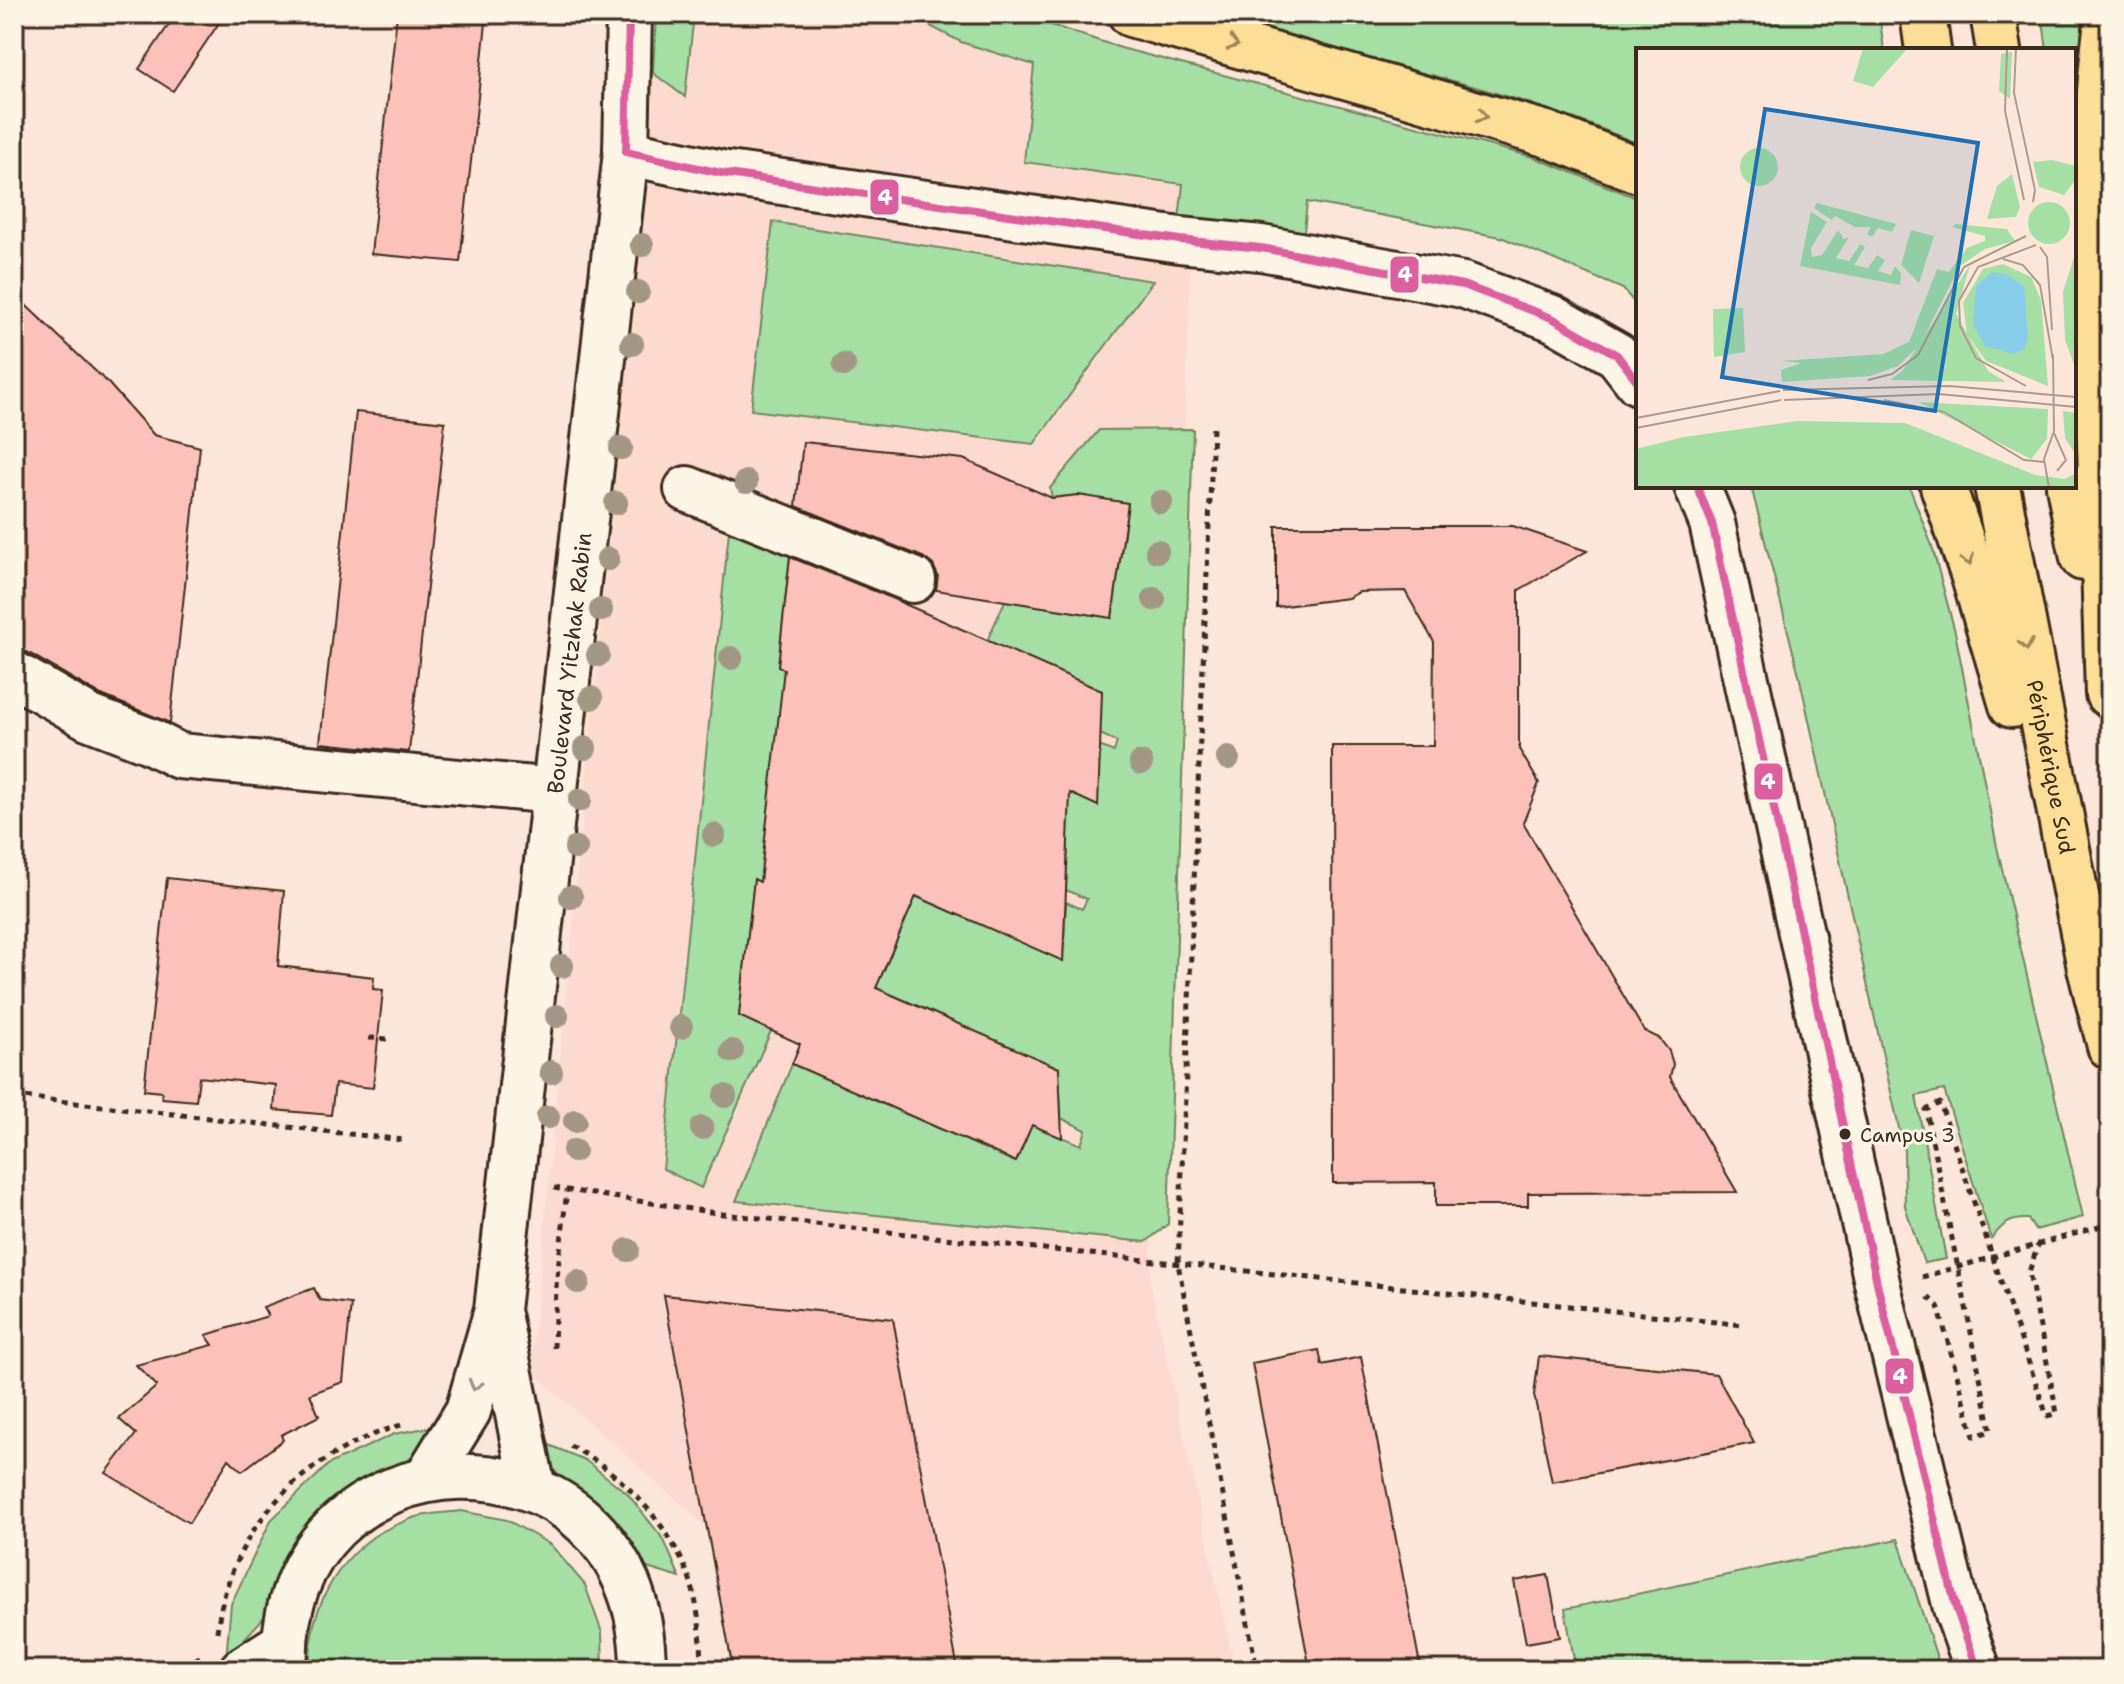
<svg xmlns="http://www.w3.org/2000/svg" width="2124" height="1684" font-family="'Shantell Sans',sans-serif">
  <rect width="100%" height="100%" fill="#fce5d9"/>
  <filter id="ink" filterUnits="userSpaceOnUse"><feTurbulence type="fractalNoise" baseFrequency=".0125" numOctaves="2"/><feDisplacementMap in="SourceGraphic" scale="16" xChannelSelector="R" yChannelSelector="G"/><feConvolveMatrix kernelMatrix="1 2 1 2 8 2 1 2 1" color-interpolation-filters="sRGB"/></filter>
  <g filter="url(#ink)">
    <path fill="#fcdad0" d="M658,14H907L961,42L1197,106L1150,1282L1235,1670H733L708,1528L531,1371Z"/>
    <g fill="#a6dfa3" stroke="#708460" stroke-width="2">
      <path d="M656,14H694L685,97L653,73Z"/>
      <path d="M907,14H1026L1039,21L1121,48L1533,157L1632,196L1638,199V307L1623,289L1501,237L1307,202L1303,242L1179,219L1183,184L1024,162L1034,65L961,42Z"/>
      <path d="M1192,14H1879L1884,50H1638V144C1496,81 1340,57 1192,14Z"/>
      <path d="M2042,14H2090L2079,137L2074,141V50H2047Z"/>
      <path d="M773,222L791,225L1153,281L1034,444L751,410Z"/>
      <path d="M1193,429L1168,1224L1146,1242L736,1201L792,1064L1015,1162L1032,1125L1081,1145L1086,1130L1061,1118L1059,1068L843,973L882,882L1063,960L1066,902L1082,909L1087,899L1066,890L1068,846L925,783L944,739L1097,805L1099,746L1114,752L1117,742L1100,734L987,641L1017,574L1112,617L1128,503L1078,495L1052,498L1050,488L1099,430Z"/>
      <path d="M1751,486H1909L1932,546L1955,632L1997,847L2083,1217L2035,1230L2028,1219C2009,1218 2002,1225 1991,1239L1944,1090L1916,1096L1946,1259L1924,1263L1905,1206L1904,1151L1799,675Z"/>
      <path d="M729,531L790,555L778,666L860,701L777,889L754,880L739,1016L771,1031L701,1188L663,1169Z"/>
      <path d="M442,1425L421,1457L333,1503L290,1552L268,1613L226,1659L231,1604L271,1520L329,1464L394,1434Z"/>
      <path d="M542,1442L585,1460L627,1493L664,1540L680,1578L647,1568L569,1493L550,1463Z"/>
      <path d="M461,1511L507,1520L551,1545L585,1585L602,1633L603,1670H311C305,1620 332,1566 373,1537C384,1529 400,1523 413,1518C427,1513 446,1513 461,1511Z"/>
      <path d="M1898,1539L1941,1670H1576L1565,1609Z"/>
    </g>
    <g fill="#fdc1bc" stroke="#3b2a1e" stroke-width="2">
      <path d="M176,14H225L173,91L139,69Z"/>
      <path d="M397,14H487L460,262L371,254Z"/>
      <path d="M14,294L109,384L154,435L200,447L170,723L99,694L27,652L14,649Z"/>
      <path d="M356,412L445,422L409,752L320,743Z"/>
      <path d="M803,442L963,459L1052,498L1078,495L1128,503L1112,618L936,590L938,576L933,565L923,557L796,506Z"/>
      <path d="M1276,526H1513L1587,551L1519,590V749L1539,783L1523,823L1644,1031L1659,1038L1669,1051L1673,1064L1670,1077L1737,1192L1528,1193V1206H1436V1182L1333,1183L1332,746H1433L1434,642L1405,591L1359,592L1348,598L1276,607Z"/>
      <path d="M790,557L882,594L1102,691L1098,806L1070,793L1063,961L916,896L876,988L1059,1068L1062,1138L1032,1125L1016,1162L792,1064L800,1044L739,1016L754,879L760,882L784,669L778,666Z"/>
      <path d="M167,878L284,891L278,966L374,977L373,989L383,990L373,1088L335,1084L331,1115L274,1110L276,1085L199,1077L196,1101L162,1098V1092L144,1090Z"/>
      <path d="M314,1288L320,1300L351,1304L343,1382L310,1394L319,1416L281,1435L283,1440L242,1471L229,1459L189,1523L106,1473L136,1434L119,1419L157,1386L136,1365L213,1345L206,1335L268,1316L263,1307Z"/>
      <path d="M664,1295L893,1319L958,1670H733Z"/>
      <path d="M1319,1350L1322,1365L1361,1357L1421,1670H1310L1252,1363Z"/>
      <path d="M1539,1356L1716,1374L1754,1443L1552,1482L1534,1395Z"/>
      <path d="M1548,1575L1560,1637L1526,1643L1514,1581Z"/>
    </g>
    <g fill="none" stroke-linecap="round" stroke-linejoin="round">
      <g stroke="#3b2a1e" stroke-width="50">
        <g id="minor">
          <path d="M626,152L721,173L1180,240L1261,248L1463,285L1552,318L1617,355L1638,382"/>
          <path d="M1697,486L1712,523L1878,1287L1956,1608L1978,1670"/>
          <path d="M687,489L913,580"/>
          <path d="M14,674L88,717L150,741L179,756L555,791"/>
          <path d="M499,1319L533,1489"/>
          <path id="s1" d="M426,1479L468,1411L497,1310L626,152L629,14"/>
          <path d="M242,1670L284,1643"/>
          <path d="M285,1670C271,1422 643,1403 643,1670"/>
        </g>
      </g>
      <g stroke="#3b2a1e" stroke-width="50">
        <g id="highway">
          <path d="M1131,14L1546,134L1638,170"/>
          <path d="M1923,14L1928,50"/>
          <path d="M1993,14L1999,50"/>
          <path d="M2108,14C2091,139 2094,264 2098,390C2102,491 2105,593 2108,694"/>
          <path d="M1943,486L1974,577L2012,705"/>
          <path id="s2" d="M1997,486L2090,968L2110,1046"/>
          <path d="M2069,486L2083,558"/>
        </g>
      </g>
      <g stroke="#3b2a1e" stroke-width="5" stroke-dasharray="6 6" stroke-linecap="butt">
        <path d="M1213,428L1178,1264L1257,1670"/>
        <path d="M369,1038L389,1039"/>
        <path d="M14,1096L403,1140"/>
        <path d="M554,1188L723,1214L1743,1325"/>
        <path d="M1922,1277L2110,1224"/>
        <path d="M1928,1297L1938,1306L1974,1436L1991,1431L1926,1110L1940,1103L2047,1416L2057,1413L2029,1272L2039,1242"/>
        <path d="M554,1348L556,1286L567,1190"/>
        <path d="M570,1446C618,1469 667,1522 687,1572C698,1597 702,1643 702,1670"/>
        <path d="M217,1632C230,1526 305,1452 405,1424"/>
        <path d="M174,1670L200,1657"/>
      </g>
      <use href="#minor" stroke="#fcf5e5" stroke-width="44"/>
      <use href="#highway" stroke="#fdde96" stroke-width="44"/>
      <g stroke="#fcf5e5" stroke-width="14">
        <g id="bus-1">
          <path d="M626,152L721,173L1180,240L1261,248L1463,285L1552,318L1617,355L1638,382"/>
          <path d="M626,152L629,14"/>
          <path d="M1697,486L1712,523L1878,1287L1956,1608L1978,1670"/>
        </g>
      </g>
      <use href="#bus-1" stroke="#dc5f9f" stroke-width="8"/>
    </g>
    <g fill="#a19784">
      <circle cx="642" cy="245" r="12"/>
      <circle cx="638" cy="292" r="12"/>
      <circle cx="632" cy="344" r="12"/>
      <circle cx="844" cy="365" r="12"/>
      <circle cx="621" cy="448" r="12"/>
      <circle cx="746" cy="482" r="12"/>
      <circle cx="1161" cy="502" r="12"/>
      <circle cx="616" cy="503" r="12"/>
      <circle cx="1157" cy="551" r="12"/>
      <circle cx="608" cy="559" r="12"/>
      <circle cx="1154" cy="599" r="12"/>
      <circle cx="601" cy="610" r="12"/>
      <circle cx="598" cy="655" r="12"/>
      <circle cx="731" cy="658" r="12"/>
      <circle cx="591" cy="698" r="12"/>
      <circle cx="585" cy="748" r="12"/>
      <circle cx="1228" cy="758" r="12"/>
      <circle cx="1141" cy="763" r="12"/>
      <circle cx="580" cy="800" r="12"/>
      <circle cx="714" cy="835" r="12"/>
      <circle cx="576" cy="848" r="12"/>
      <circle cx="571" cy="897" r="12"/>
      <circle cx="562" cy="966" r="12"/>
      <circle cx="557" cy="1016" r="12"/>
      <circle cx="681" cy="1027" r="12"/>
      <circle cx="732" cy="1051" r="12"/>
      <circle cx="551" cy="1072" r="12"/>
      <circle cx="725" cy="1096" r="12"/>
      <circle cx="548" cy="1117" r="12"/>
      <circle cx="575" cy="1121" r="12"/>
      <circle cx="702" cy="1128" r="12"/>
      <circle cx="574" cy="1151" r="12"/>
      <circle cx="628" cy="1250" r="12"/>
      <circle cx="578" cy="1282" r="12"/>
    </g>
    <defs><path id="oneway-chevron" d="M-2-3.5L2.5 0L-2 3.5" fill="none" stroke-width="1.6" stroke-linecap="round" stroke-linejoin="round" transform="scale(2)"/></defs>
    <g stroke="#9c845a">
      <use href="#oneway-chevron" transform="translate(1233 44) rotate(16)"/>
      <use href="#oneway-chevron" transform="translate(1482 116) rotate(16)"/>
      <use href="#oneway-chevron" transform="translate(1968 560) rotate(71)"/>
      <use href="#oneway-chevron" transform="translate(2026 645) rotate(79)"/>
    </g>
    <use stroke="#9c9082" href="#oneway-chevron" transform="translate(475 1385) rotate(106)"/>
  </g>
  <circle fill="#3b2a1e" stroke="#fcf5e5" stroke-width="3" cx="1845" cy="1134" r="7"/>
  <g text-anchor="middle" stroke-width="6" stroke-linejoin="round" paint-order="stroke">
    <g font-size="20" fill="#3b2a1e" stroke="#fcf5e5" text-anchor="start">
      <text x="1860" y="1142">Campus 3</text>
    </g>
    <g font-size="22" fill="#3b2a1e" stroke="#fcf5e5">
      <text dy="8" stroke="none"><textPath href="#s1" startOffset="836">Boulevard Yitzhak Rabin</textPath></text>
      <text dy="8" stroke="none"><textPath href="#s2" startOffset="286">Périphérique Sud</textPath></text>
    </g>
  </g>
  <g transform="translate(1636 48)">
    <rect width="440" height="440" fill="#fce5d9"/>
    <path d="M227,0H272L237,39L217,33ZM375,4H376L374,51L363,43L365,6ZM104 119a19 19 0 1 1 38 0a19 19 0 1 1-38 0ZM416,112L440,118V131L428,147L403,139L397,114ZM376,126L384,159L380,169L351,171L361,138ZM392 175a21 21 0 1 1 42 0a21 21 0 1 1-42 0ZM181,155L260,176L256,184L242,180L236,189L231,186L235,179H219L199,168L196,172L178,160ZM175,164L191,174L175,200L176,209L186,207L202,182L208,191L213,189L200,210L213,213L224,196L229,199L218,217L232,220L241,207L249,212L242,223L255,227L259,218L265,225L264,237L164,218ZM319,176L371,181L379,193L349,201L324,218L284,297L262,318L234,328L146,334L145,322L165,315L144,313L247,306L273,294L301,221L313,224L331,200L349,193V188L316,179ZM275,182L298,188L283,235L265,217ZM440,203V322L429,292L427,244ZM367,216L395,229L405,252L412,338L350,313L331,286L327,255L347,221ZM334,217L320,266L352,323L370,334L254,332L266,323ZM107,260L109,304L78,309L77,261ZM282,354L412,361L411,391L395,411ZM427,363L440,365L438,404L429,390ZM161,373L269,375L399,427L429,431L440,425V440H0V401L48,389Z" fill="#a6dfa3"/>
    <path d="M356,224L370,226L388,238L392,291L387,302L377,306L349,298L337,277L340,238Z" fill="#87cce8"/>
    <path fill="none" stroke="#af9a8e" stroke-width="2" d="M371,0L369,63L388,152M380,0L378,45L399,142L397,154M404,199L411,209L416,282M367,211L387,217L404,237L417,312M232,332L256,326L282,307L328,219L390,188M390,338L340,310L324,278L323,253L342,219L400,197M147,342L313,338L440,349M148,352L303,346L440,359M248,352L308,364L388,412L408,414M0,370L144,343M0,380L145,352M418,385L430,412L421,423M413,440L408,411L418,383L417,306"/>
    <path fill="#1f6fb2" fill-opacity="0.15" stroke="#1f6fb2" stroke-width="4" d="M129,61L342,95L299,363L86,329Z"/>
    <rect width="440" height="440" fill="none" stroke="#3b2a1e" stroke-width="4"/>
  </g>
  <g stroke="#fcf5e5" stroke-width="3">
    <rect x="869" y="178" width="31" height="38" rx="8" fill="#dc5f9f"/>
    <rect x="1389" y="255" width="31" height="39" rx="8" fill="#dc5f9f"/>
    <rect x="1753" y="762" width="31" height="39" rx="8" fill="#dc5f9f"/>
    <rect x="1884" y="1357" width="31" height="38" rx="8" fill="#dc5f9f"/>
  </g>
  <g font-size="22" text-anchor="middle" font-weight="bold" fill="#fff">
    <text x="885" y="205">4</text>
    <text x="1405" y="282">4</text>
    <text x="1768" y="789">4</text>
    <text x="1900" y="1384">4</text>
  </g>
  <rect width="2124" height="1684" fill="none" stroke="#fcf5e5" stroke-width="48"/>
  <rect x="24" y="24" width="2076" height="1636" fill="none" stroke="#3b2a1e" stroke-width="3" filter="url(#ink)"/>
</svg>
